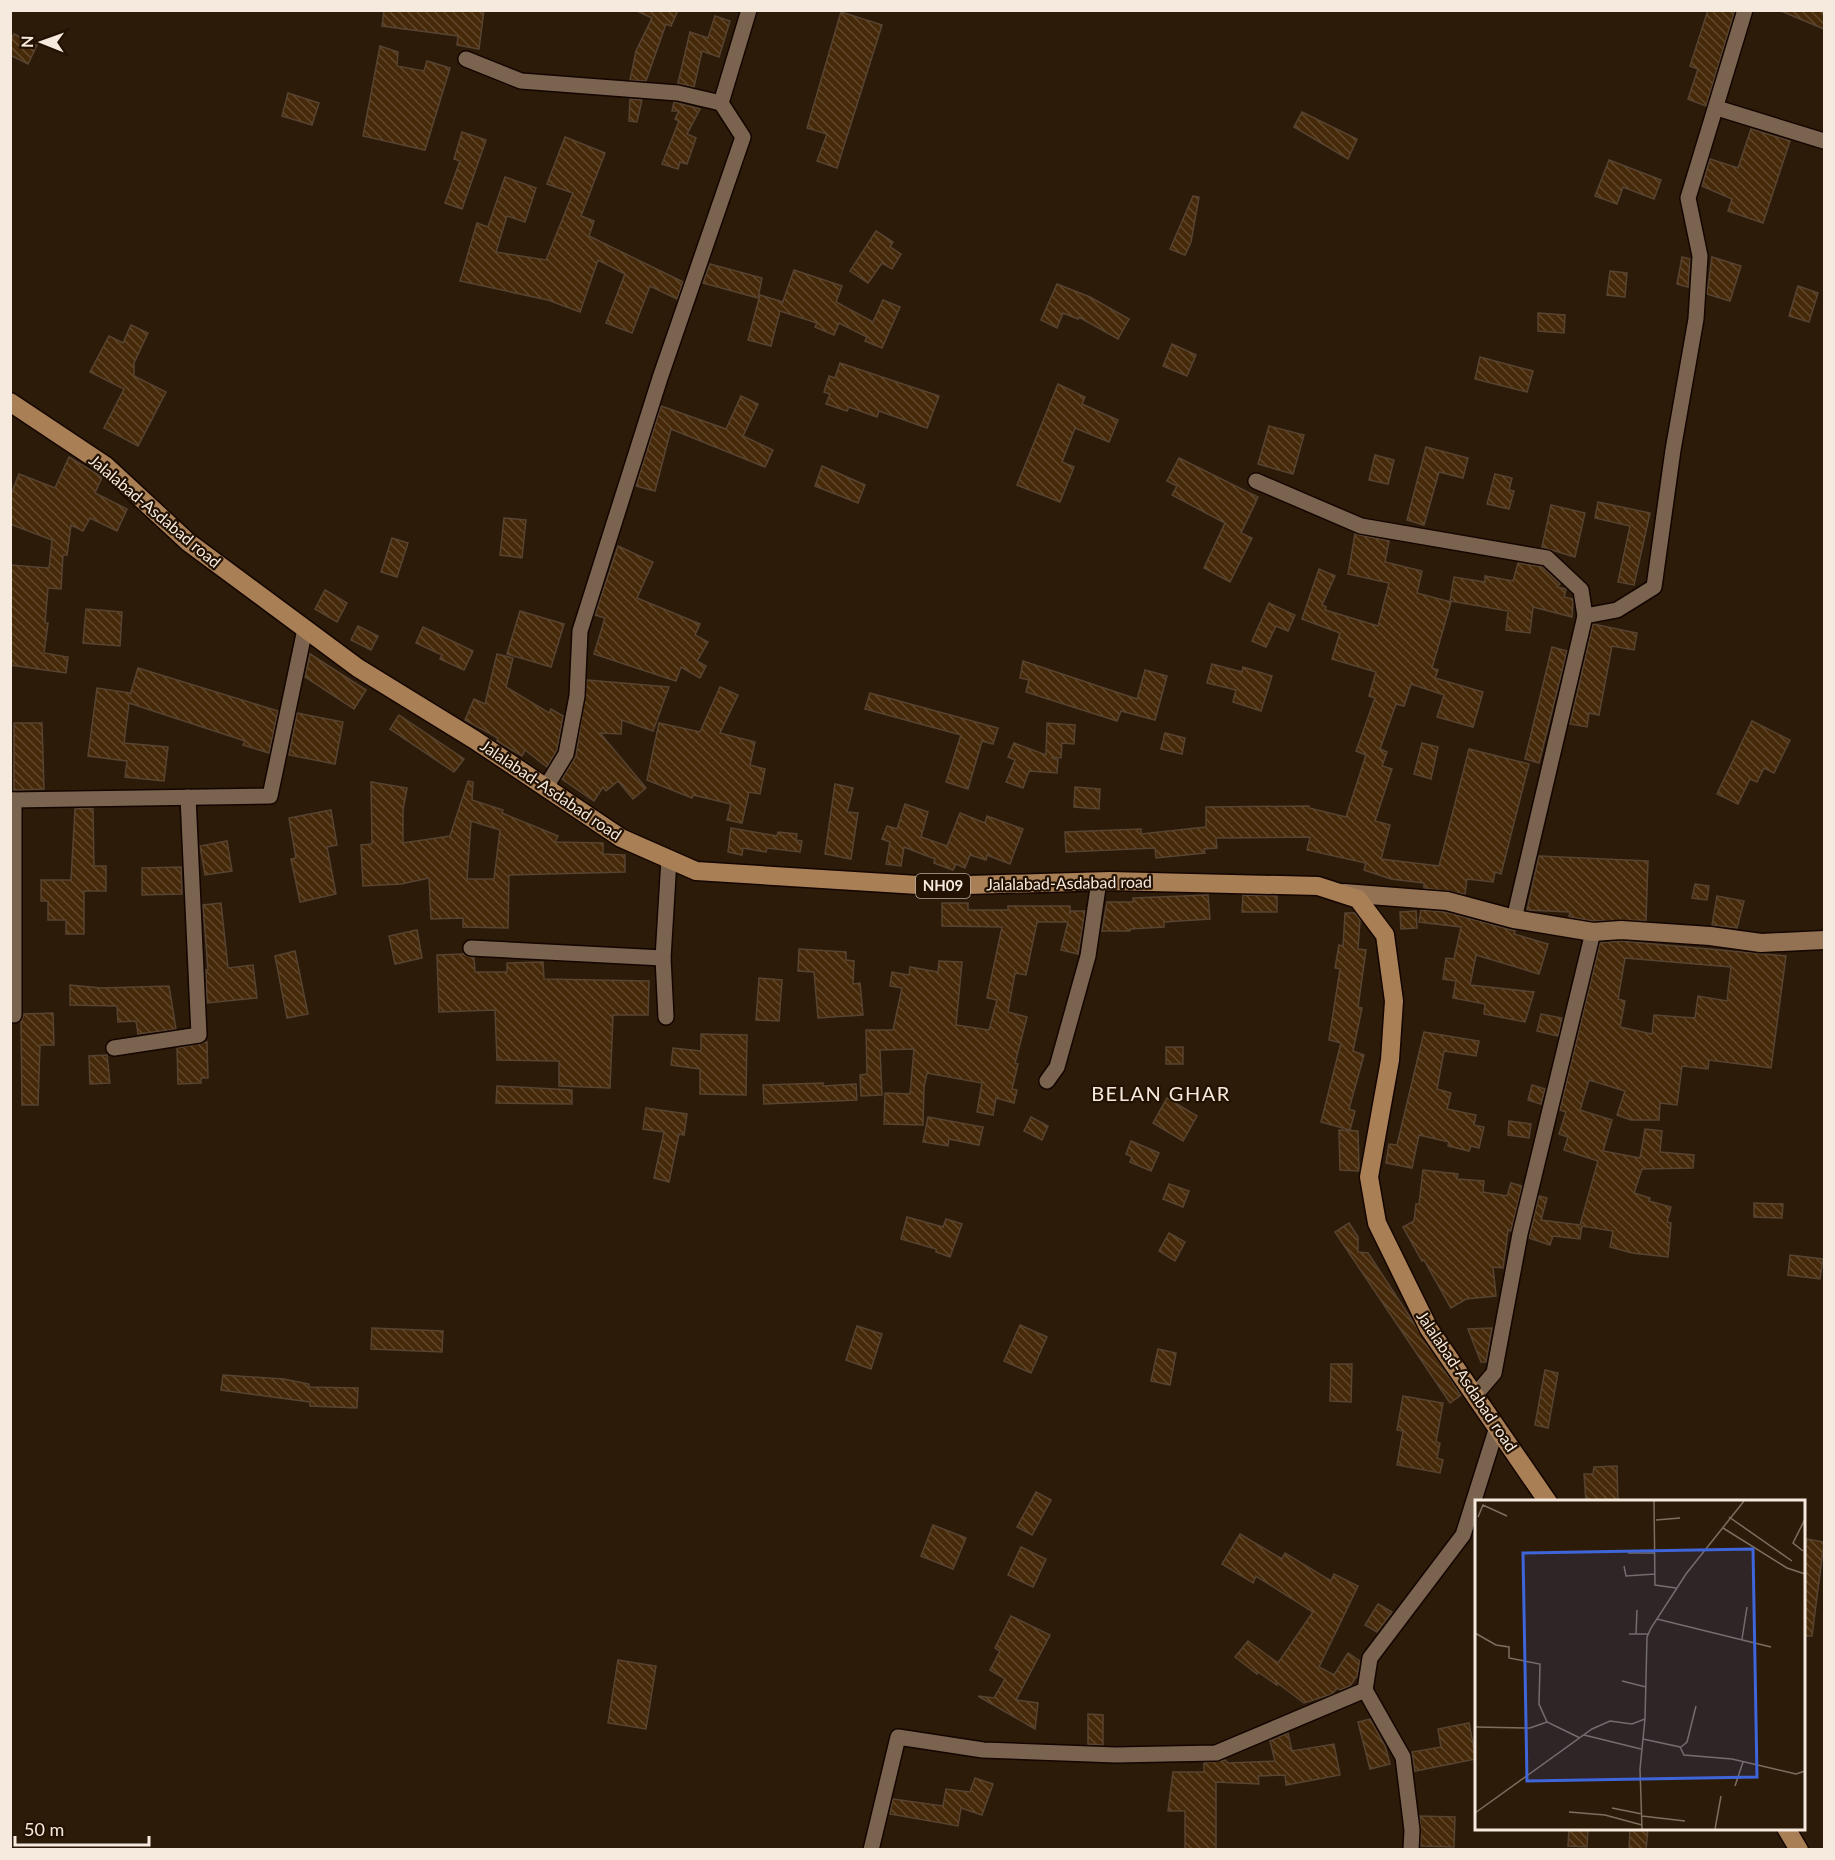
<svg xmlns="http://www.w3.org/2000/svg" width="1835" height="1860" font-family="Lato,sans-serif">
  <defs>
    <pattern id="building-back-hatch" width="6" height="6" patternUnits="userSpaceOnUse" patternTransform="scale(1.5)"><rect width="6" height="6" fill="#462909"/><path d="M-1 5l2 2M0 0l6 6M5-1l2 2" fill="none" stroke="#61482c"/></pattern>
  </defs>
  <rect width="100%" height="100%" fill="#2d1b09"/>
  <g fill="url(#building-back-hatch)" stroke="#574331" stroke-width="1.5" fill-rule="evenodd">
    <path d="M384,10H484L479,49L457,45L458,36L382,26Z"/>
    <path d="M635,10H678L671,26L666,24L646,81L630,80L636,51L652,18Z"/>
    <path d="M1708,10H1735L1706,106L1688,99L1698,69L1690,66Z"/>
    <path d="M1781,10H1824V29L1781,11Z"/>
    <path d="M841,12L882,25L837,168L817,161L827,134L807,128Z"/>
    <path d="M715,16L730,21L719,57L702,51L694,87L678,83L690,32L708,38Z"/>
    <path d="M14,34L37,45L28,64L10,55V42Z"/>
    <path d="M380,46L398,52L397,66L424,71L427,61L450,68L425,150L363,136Z"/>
    <path d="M288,93L319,103L312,125L282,116Z"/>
    <path d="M630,99L642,100L637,122L629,121Z"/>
    <path d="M674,102L700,109L687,134L696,138L687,164L680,162L678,169L662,164L679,121L675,119L679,111H672Z"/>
    <path d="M1302,112L1357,139L1348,159L1294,127Z"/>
    <path d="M1751,129L1790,141L1763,223L1728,211L1732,199L1702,186L1710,159L1738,168Z"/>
    <path d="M462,132L486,140L462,209L445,203L460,161L454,159Z"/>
    <path d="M565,137L605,153L581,216L594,221L589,236L683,282L677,299L650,286L632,333L606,323L625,274L598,260L580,312L548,300L460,281L477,223L488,227L505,177L536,188L525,222L507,216L496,252L546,260L573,193L547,184Z"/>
    <path d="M1609,160L1661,180L1654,199L1623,187L1617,204L1595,196Z"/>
    <path d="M1193,196L1199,197L1191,242L1185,255L1170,249Z"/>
    <path d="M876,231L893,242L890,247L901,254L892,269L882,263L868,283L850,271Z"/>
    <path d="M1682,257L1690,259L1688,287L1677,284Z"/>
    <path d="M1712,257L1741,266L1730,301L1707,294Z"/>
    <path d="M710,264L762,278L758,298L703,283Z"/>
    <path d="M794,270L842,286L836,302L873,322L883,300L900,307L882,348L865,341L867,337L839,323L834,335L815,327L817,323L780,311L771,346L748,340L760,295L783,302L782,304Z"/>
    <path d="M1610,271L1627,273L1625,297L1607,295Z"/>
    <path d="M1057,284L1090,297L1129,319L1118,339L1079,317L1078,319L1063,313L1057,328L1041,320Z"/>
    <path d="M1798,286L1818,293L1809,322L1789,316Z"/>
    <path d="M1538,313L1565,315L1564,333L1538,331Z"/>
    <path d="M131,325L148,333L134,363V376L166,392L138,446L104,428L124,389L90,372L109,336L123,343Z"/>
    <path d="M1172,344L1196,355L1187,376L1163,366Z"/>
    <path d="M1480,357L1533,371L1527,392L1475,379Z"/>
    <path d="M840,363L939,396L927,428L879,411L877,417L849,407L847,411L826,404L830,394L824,392L829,376L835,378Z"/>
    <path d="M1058,384L1085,397L1082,404L1118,420L1109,442L1075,428L1062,462L1074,467L1060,502L1017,485Z"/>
    <path d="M741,396L758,404L743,436L773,450L765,467L671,429L655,491L636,486L661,406L726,429Z"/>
    <path d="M1269,426L1304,435L1293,474L1258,464Z"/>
    <path d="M1426,447L1468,458L1463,478L1439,472L1424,525L1407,520Z"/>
    <path d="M1375,455L1394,460L1388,484L1369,480Z"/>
    <path d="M69,457L102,477L95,493L127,509L117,531L90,518L83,531L71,525L67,555H63L61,589L48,588L45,623H48L44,653L68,657L66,673L10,665V565L49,568L52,540L10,524V497L19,474L55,488Z"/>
    <path d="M1179,458L1258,497L1241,533L1252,538L1230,582L1204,568L1225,523L1172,495L1177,486L1167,481Z"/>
    <path d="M822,466L865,485L858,503L815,486Z"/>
    <path d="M1495,474L1512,478L1509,490L1514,491L1509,509L1487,504Z"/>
    <path d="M1598,502L1650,513L1634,585L1618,582L1630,526L1595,518Z"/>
    <path d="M1551,505L1585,513L1575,557L1542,547Z"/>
    <path d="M504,518L526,520L522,558L500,555Z"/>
    <path d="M1355,534L1389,541L1385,562L1422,571L1417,593L1451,602L1432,668L1438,670L1435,678L1483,692L1473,727L1437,717L1444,695L1411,684L1404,706L1396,704L1380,749L1387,752L1382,766L1392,769L1375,821L1390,825L1381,859L1439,866L1469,749L1529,764L1501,874L1495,872L1493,882L1467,879L1465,894L1424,888V883L1391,879L1364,870L1366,863L1307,850L1310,837L1216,838L1217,848L1204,849L1205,853L1156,858L1155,848L1066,852L1065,832L1141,829V834L1206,827V807L1309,806V808L1346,817L1366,755L1356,751L1375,698L1369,696L1376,672L1332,659L1340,633L1302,619L1319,569L1335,576L1322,605L1326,607L1325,610L1378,626L1389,583L1348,574Z"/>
    <path d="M392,538L408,543L397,577L381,572Z"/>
    <path d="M618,546L653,562L637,598L700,624L695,635L708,642L697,661L706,666L700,678L681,667L676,681L594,654L605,618L595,615Z"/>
    <path d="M1518,563L1542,567L1560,584L1557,587L1566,589L1564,597L1573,599L1572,617L1533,607L1530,633L1506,630L1508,611L1450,601L1454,577L1485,582V576L1513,581Z"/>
    <path d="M325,590L347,603L337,622L315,609Z"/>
    <path d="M1269,603L1295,615L1288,631L1276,626L1266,647L1252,641Z"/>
    <path d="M86,609L122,612L120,646L83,643Z"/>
    <path d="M520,611L564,624L551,667L507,654Z"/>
    <path d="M1593,624L1637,633L1634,650L1612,646L1599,715L1589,713L1587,727L1570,724Z"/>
    <path d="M358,626L378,636L371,650L351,640Z"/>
    <path d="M423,627L473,651L464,670L440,659L442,655L416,643Z"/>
    <path d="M1552,647L1567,651L1539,763L1525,759Z"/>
    <path d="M310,654L366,690L354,709L305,677Z"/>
    <path d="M497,654L513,658L506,687L549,713L551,709L563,716L557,750L547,767L525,750L522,756L497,741L498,738L465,720L474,699L485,704Z"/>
    <path d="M1023,661L1137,699L1145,670L1167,676L1155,720L1121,711L1117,721L1026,692L1029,680L1020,678Z"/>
    <path d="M1212,664L1242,672L1243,667L1272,676L1261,711L1233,702L1236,690L1207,683Z"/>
    <path d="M138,668L278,711L269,753L243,745L245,741L129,703L124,743L168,747L164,781L125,777L127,761L88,756L97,688L131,693L130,695Z"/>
    <path d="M587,680L669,687L653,731L622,720L621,734L600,733L646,788L633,799L618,781L606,791L603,787L594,801L562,779L576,756Z"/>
    <path d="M720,687L738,695L720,733L755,742L750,765L765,769L760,794L749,792L742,823L727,820L731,804L693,795L692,798L647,780L659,723L700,732Z"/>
    <path d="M870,693L998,728L993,744L982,741L968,789L946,782L961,735L865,709Z"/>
    <path d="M297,713L343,722L335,764L289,755Z"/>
    <path d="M399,715L464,759L454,772L390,729Z"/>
    <path d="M1752,721L1790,740L1774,773L1764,768L1757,782L1750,779L1738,804L1717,794Z"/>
    <path d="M14,723H42L44,789L14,790Z"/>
    <path d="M1047,723L1075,725L1074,744L1062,743L1061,758L1051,757L1058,760L1057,773L1029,771L1023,788L1006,782L1015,760L1008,757L1014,743L1046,755Z"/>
    <path d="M1165,733L1185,738L1182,754L1161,749Z"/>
    <path d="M1422,743L1438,747L1431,779L1414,774Z"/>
    <path d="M468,781L473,782L472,800L503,810L502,813L558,836L555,842L603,843V854L625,855V872L509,875L508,928L463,927V918L431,919L429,878L401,884L363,886L361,845L372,844L371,782L407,788L403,810V843L450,836ZM471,821L500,830L494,879H467Z"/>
    <path d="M835,784L853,788L847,812L858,813L851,859L825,854Z"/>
    <path d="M1075,787L1100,789L1099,809L1074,807Z"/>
    <path d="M905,804L928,812L921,837L947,846L960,813L985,823L987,816L1023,829L1010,864L987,855L986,860L970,855L965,868L956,864L953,870L934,863L935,859L904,847L901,866L886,864L890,842L882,839L887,826L897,829Z"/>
    <path d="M93,808L94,866H106V891H84V934H66V920H48V901H41V880H71L75,809Z"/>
    <path d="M331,810L337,845L327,847L336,894L300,902L291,859L296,858L289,818Z"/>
    <path d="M731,828L777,836L778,832L797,834L796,840L802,841L800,852L767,848L766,852L743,848L742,855L728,852Z"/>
    <path d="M227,841L232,871L205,875L200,846Z"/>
    <path d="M1539,856L1648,861L1646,920L1594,921L1569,917L1570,912L1527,910Z"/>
    <path d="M181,867L182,894L142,895V868Z"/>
    <path d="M1695,884L1709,886L1707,900L1692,898Z"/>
    <path d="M1208,895L1210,919L1164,922V927L1130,929V931H1102L1107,902H1133V898Z"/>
    <path d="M1243,895L1277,896V912H1242Z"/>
    <path d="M1717,896L1744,901L1737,928L1712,925Z"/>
    <path d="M221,903L228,968L253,965L257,998L207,1003L206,970H208L203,905Z"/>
    <path d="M942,903H968V910H1008V906H1070V914L1071,911H1085L1078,954L1061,950L1068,922H1037L1026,975L1015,973L1008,1012L1027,1017L1015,1063L1018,1064L1012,1089L1017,1090L1014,1103L996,1098L993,1115L977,1112L982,1083L927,1073L924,1087L923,1125L884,1124L885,1093L910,1094L914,1049L880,1050L882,1095L861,1096L860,1075L867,1074L866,1030H893L902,988L890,986L892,972L909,975L910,967L938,972L939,961L962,962L956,1025L989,1030L997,1000L987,998L1002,927L942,926Z"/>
    <path d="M1421,910L1445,912L1515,931L1514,934L1548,944L1539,974L1476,955L1470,985L1534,992L1525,1022L1484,1014L1485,1004L1453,998L1456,981L1443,979L1446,958L1454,959L1461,927L1419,922Z"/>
    <path d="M1416,911L1417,928L1401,929L1400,912Z"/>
    <path d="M1345,913H1355L1360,920L1358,949L1366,950L1358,1007L1362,1008L1353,1051L1364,1055L1349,1109L1355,1111L1350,1130L1321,1122L1341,1043L1329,1040L1340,969L1335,968L1339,945L1343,946Z"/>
    <path d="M417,930L422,958L395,964L389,936Z"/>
    <path d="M1621,941L1786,956L1771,1068L1709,1060L1708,1069L1682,1066L1677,1105L1660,1103L1659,1120H1631L1617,1115L1625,1091L1589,1080L1580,1110L1612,1120L1603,1151L1640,1158L1645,1129L1662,1131L1660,1152L1694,1155L1693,1168L1642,1169L1634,1193L1650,1198L1649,1201L1671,1207L1667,1222L1671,1223L1668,1257L1632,1253L1610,1247L1613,1231L1582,1226L1580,1239L1553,1236L1550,1245L1529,1238L1539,1196L1547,1198L1541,1220L1580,1225L1598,1161L1564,1150L1568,1137L1559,1134L1566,1112L1560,1110L1600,943ZM1625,958L1731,967L1727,1001L1698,996L1695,1018L1654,1015L1652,1034L1620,1027L1625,1001L1618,999Z"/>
    <path d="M799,949L846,952V960L854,961L853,984L860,983L863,1015L818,1018L814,972L798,971Z"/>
    <path d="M295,951L308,1014L287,1018L275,956Z"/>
    <path d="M463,954L474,958L475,972H507V963L543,962L544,979L649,981L648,1015H613L610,1088L559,1086V1061L497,1060L495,1010L439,1012L437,955Z"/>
    <path d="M759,978L782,980L779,1021L756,1020Z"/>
    <path d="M70,985L101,988L169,986L176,1029L138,1034L136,1021L118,1022L117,1006L70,1005Z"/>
    <path d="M53,1013L54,1045H40L38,1105H22L21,1022L24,1014Z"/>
    <path d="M1541,1014L1562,1018L1558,1036L1537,1031Z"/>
    <path d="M1424,1032L1479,1041L1476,1056L1444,1051L1437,1089L1451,1093L1447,1109L1476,1115L1474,1125L1484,1127L1479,1148L1471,1146L1469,1151L1448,1146L1449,1142L1419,1135L1412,1168L1386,1163L1389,1144L1397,1145Z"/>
    <path d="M701,1034L747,1035L746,1095L700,1094V1069L671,1065L673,1048L701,1051Z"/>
    <path d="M207,1042L208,1078H201V1083L178,1084L177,1048Z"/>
    <rect x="1166" y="1047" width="17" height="17"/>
    <path d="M107,1055L110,1083L90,1084L89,1056Z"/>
    <path d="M823,1083V1086L856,1084L857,1100L764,1104L763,1085Z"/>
    <path d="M1532,1085L1545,1089L1541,1104L1528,1100Z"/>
    <path d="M497,1086L572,1090V1104L496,1103Z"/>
    <path d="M1167,1098L1197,1116L1183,1141L1153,1123Z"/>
    <path d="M646,1108L687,1114L684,1135L679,1134L669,1182L654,1178L664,1132L643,1129Z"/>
    <path d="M928,1117L983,1127L979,1145L949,1139L948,1146L923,1142Z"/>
    <path d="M1031,1117L1048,1126L1042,1140L1024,1131Z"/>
    <path d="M1509,1121L1531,1124L1529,1138L1508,1135Z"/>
    <path d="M1339,1130L1358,1131L1359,1171L1340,1170Z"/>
    <path d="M1131,1141L1159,1153L1151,1171L1130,1162L1132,1157L1126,1154Z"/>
    <path d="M1423,1170L1458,1174L1457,1179L1484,1181L1483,1192L1507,1196L1511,1183L1522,1186L1511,1231L1508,1230L1503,1268L1493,1267L1496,1296L1466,1299L1451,1308L1424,1260L1422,1261L1403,1227L1414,1221L1416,1204H1419Z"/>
    <path d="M1169,1184L1189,1191L1183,1207L1163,1199Z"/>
    <path d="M1754,1203L1783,1204L1782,1218L1754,1217Z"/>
    <path d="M907,1217L943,1227L946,1219L962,1224L950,1257L936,1252V1249L901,1239Z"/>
    <path d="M1349,1223L1358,1237V1252L1368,1253L1461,1395L1450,1403L1335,1232Z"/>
    <path d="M1169,1233L1185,1242L1175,1261L1159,1251Z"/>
    <path d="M1790,1255L1823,1259L1820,1279L1788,1275Z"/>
    <path d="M1020,1325L1047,1337L1031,1373L1004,1361Z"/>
    <path d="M857,1326L882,1334L871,1369L846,1360Z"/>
    <path d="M372,1328L443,1331L442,1352L371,1349Z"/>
    <path d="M1492,1328L1486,1362H1481L1468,1329Z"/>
    <path d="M1158,1349L1176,1353L1170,1385L1151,1381Z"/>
    <path d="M1331,1364H1352L1351,1402L1330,1401Z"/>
    <path d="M1545,1370L1558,1373L1548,1428L1535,1425Z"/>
    <path d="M223,1375L284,1379L309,1384V1387L358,1388L357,1408L310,1406V1402L221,1390Z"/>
    <path d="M1403,1396L1443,1403L1436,1442L1440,1443L1437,1458L1443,1460L1440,1473L1397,1465L1403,1431L1397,1430Z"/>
    <path d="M1617,1466L1618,1502H1586L1584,1474H1593L1594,1467Z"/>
    <path d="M1036,1492L1051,1500L1032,1535L1017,1527Z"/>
    <path d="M933,1525L966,1538L953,1569L921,1556Z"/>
    <path d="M1240,1534L1282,1559L1285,1553L1331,1581L1334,1574L1358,1586L1319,1667L1334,1675L1348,1653L1360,1661L1357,1676L1350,1686L1340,1690L1337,1688L1332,1694L1304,1703L1276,1682L1277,1685L1258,1672L1257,1674L1235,1657L1248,1641L1278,1663L1313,1612L1256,1576L1253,1583L1222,1564Z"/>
    <path d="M1807,1539L1824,1542L1812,1636H1803V1563Z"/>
    <path d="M1021,1547L1046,1559L1033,1587L1008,1575Z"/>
    <path d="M1378,1604L1392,1612L1377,1632L1365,1625Z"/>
    <path d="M1011,1616L1050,1635L1016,1700L1038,1703L1035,1729L978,1696L994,1698L1005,1679L990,1670L1000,1651L995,1648Z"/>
    <path d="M618,1660L656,1666L646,1729L608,1723Z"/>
    <path d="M1088,1714L1103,1715V1745L1088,1744Z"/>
    <path d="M1370,1719L1385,1746L1390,1764L1370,1769L1358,1722Z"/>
    <path d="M1469,1723L1476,1759L1415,1771L1412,1752L1441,1747L1438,1729Z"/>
    <path d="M1288,1733L1292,1751L1334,1744L1340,1775L1286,1785L1285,1775L1258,1776L1259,1784L1216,1782V1850H1185V1811H1168L1173,1772H1204V1763L1225,1760L1228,1763L1275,1761L1270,1741Z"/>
    <path d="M975,1778L993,1784L982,1815L961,1808L958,1826L890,1814L893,1799L943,1806L946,1789L970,1792Z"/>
    <path d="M1420,1816L1455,1817L1454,1847L1421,1846Z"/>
    <path d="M1569,1828H1588L1587,1847L1568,1846Z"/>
    <path d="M1630,1828H1648L1646,1850H1629Z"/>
  </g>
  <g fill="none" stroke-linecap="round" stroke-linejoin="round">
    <g stroke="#140500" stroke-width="18">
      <g id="street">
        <path d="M466,59L521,81L678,93L721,103"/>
        <path d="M1717,108L1824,141"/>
        <path d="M1256,481L1361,526L1547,558L1581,590L1585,616"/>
        <path d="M546,787L566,754L577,696L580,631L660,378L743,137L721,103L749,10"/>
        <path d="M10,800L270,796L305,629"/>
        <path d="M1514,919L1585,616L1617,610L1654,587L1673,450L1696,319L1700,256L1688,198L1745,10"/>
        <path d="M471,948L663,958"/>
        <path d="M14,1015V800"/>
        <path d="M666,1017L663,958L669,859"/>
        <path d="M114,1048L199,1035L188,797"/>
        <path d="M1047,1081L1057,1067L1088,956L1099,881"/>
        <path d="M1476,1394L1494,1373L1520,1234L1593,932"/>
        <path d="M1365,1690L1403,1757L1412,1830L1411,1850"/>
        <path d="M871,1850L898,1737L983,1750L1116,1755L1216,1753L1365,1690L1370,1658L1463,1535L1497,1427"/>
      </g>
    </g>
    <g stroke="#140500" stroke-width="21">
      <path id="secondary" d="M1344,893L1447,901L1514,919L1593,932L1621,930L1710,936L1761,943L1824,940"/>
    </g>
    <g stroke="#140500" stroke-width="21">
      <g id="primary">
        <path d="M10,402L106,466L188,542L358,668L475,740L621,838L696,871L934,886L1110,881L1318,886L1358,899L1385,935L1394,1001L1390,1060L1369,1177L1377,1223L1429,1329L1548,1502"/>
        <path d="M1786,1828L1799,1850"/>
      </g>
    </g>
    <use href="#street" stroke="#7a6450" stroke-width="15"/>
    <use href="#secondary" stroke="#927253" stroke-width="18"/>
    <use href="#primary" stroke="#a97f56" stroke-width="18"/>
  </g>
  <g text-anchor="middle" stroke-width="4.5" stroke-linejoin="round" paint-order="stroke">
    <rect fill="#231202" stroke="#b7a99d" stroke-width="1.5" x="916" y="874" width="54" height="24" rx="4.5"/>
    <g font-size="15" font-weight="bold" fill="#f6eadf">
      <text x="943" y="891">NH09</text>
    </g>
    <g font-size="16" fill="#f6eadf" stroke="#231202">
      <text transform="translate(155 511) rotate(40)" y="6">Jalalabad-Asdabad road</text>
      <text transform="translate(551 790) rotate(34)" y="6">Jalalabad-Asdabad road</text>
      <text transform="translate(1069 883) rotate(-1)" y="6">Jalalabad-Asdabad road</text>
      <text transform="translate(1467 1381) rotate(56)" y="6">Jalalabad-Asdabad road</text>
    </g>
    <g font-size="20" letter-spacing="1.5" fill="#f6eadf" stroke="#231202">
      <text x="1161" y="1101">BELAN GHAR</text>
    </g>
  </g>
  <g transform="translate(1475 1500)">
    <rect width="330" height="330" fill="#2d1b09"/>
    <path fill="none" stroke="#7d6e5f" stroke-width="1.5" d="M179,1L180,85L201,88M3,17L8,5L32,16M254,17L317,61M181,20L205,18M248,28L312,68L330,74M328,51L318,43L330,19M153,53H179M149,66L151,76L180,74M182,119L296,147M0,133L21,145L34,147V158L65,164L64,204L72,222L105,238M154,134H173M161,134L162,110M267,139L272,107M147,181L171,187M0,227L55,228L72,222M109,235L166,249M168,239L205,247L209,255L257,259L321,274L330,271M206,247L212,242L221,206M260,286L268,262M137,308L167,314M94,312L130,315L167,325M0,313L117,229L135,221L157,224L170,219L172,137L176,128L211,74L269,1M167,316L210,321M167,329L165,269L170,219M240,329L246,296"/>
    <path fill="#3e65d9" fill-opacity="0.15" stroke="#3e65d9" stroke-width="3" d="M278,49L282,277L52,281L48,53Z"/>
    <rect width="330" height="330" fill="none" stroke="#f6eadf" stroke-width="3"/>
  </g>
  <rect width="1835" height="1860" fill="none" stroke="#f6eadf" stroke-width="24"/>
  <g transform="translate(42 42) rotate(271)" stroke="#231202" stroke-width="4.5" paint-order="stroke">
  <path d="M0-4.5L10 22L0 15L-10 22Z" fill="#f6eadf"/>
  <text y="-9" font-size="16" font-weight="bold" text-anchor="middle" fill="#f6eadf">N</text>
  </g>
  <path d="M15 1836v9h134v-9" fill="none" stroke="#f6eadf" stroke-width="3"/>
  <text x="24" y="1836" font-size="18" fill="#f6eadf" stroke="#231202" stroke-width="4.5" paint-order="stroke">50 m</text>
</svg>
